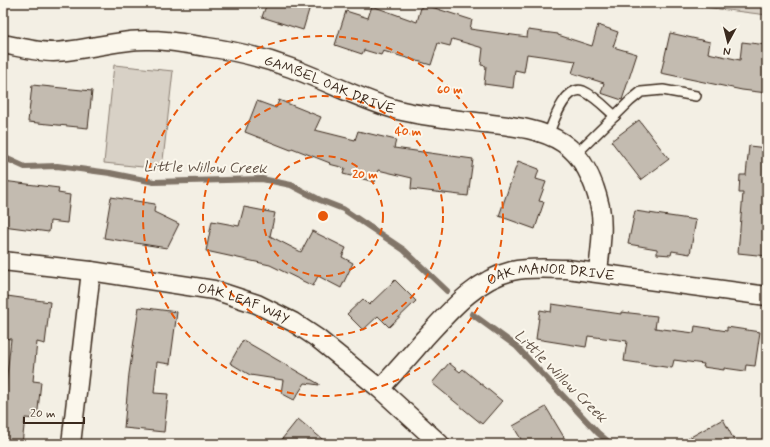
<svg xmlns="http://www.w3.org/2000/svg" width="770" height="447" font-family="Mynerve,sans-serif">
  <rect width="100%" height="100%" fill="#f3efe4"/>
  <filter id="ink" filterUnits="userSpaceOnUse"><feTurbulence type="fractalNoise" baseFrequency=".025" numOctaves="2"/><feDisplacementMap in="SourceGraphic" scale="8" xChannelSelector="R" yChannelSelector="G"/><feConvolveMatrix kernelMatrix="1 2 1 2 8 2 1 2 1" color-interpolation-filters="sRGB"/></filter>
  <g filter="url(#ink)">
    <g fill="#d8d1c6" stroke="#8a7e72">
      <path d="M672,3H767V15Z"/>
      <path d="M114,65L173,71L162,169L104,163Z"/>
    </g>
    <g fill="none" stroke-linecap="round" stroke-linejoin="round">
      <g stroke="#817468" stroke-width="6">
        <path d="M3,157L25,167L57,166L110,173L154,182L262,179L291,185L320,200L343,209L404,250L447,291"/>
        <path d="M472,314L516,346L598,433L611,444"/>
      </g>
    </g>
    <g fill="#c3bbb0" stroke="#3b2a1e">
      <path d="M267,3H311L303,30L262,17Z"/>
      <path d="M422,4L472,20L470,29L527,37L528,30L558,34V35L592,46L598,25L618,32L613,47L637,54L622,100L601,93L604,83L572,73L576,61L527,54L524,72L515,70L513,88L484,84L486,66L481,65L483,48L452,39L450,46L438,43L431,65L383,51L381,55L364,50L362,54L335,45L346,11L368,18L372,6L417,22Z"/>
      <path d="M670,33L710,42L708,53L740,60L742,42L767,45V93L742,90L661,73Z"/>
      <path d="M32,85L92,91L88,128L28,122Z"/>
      <path d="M279,100L321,117L315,130L355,140L358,131L396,140L394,148L473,159L468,196L411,189L412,178L378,170L375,182L343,174L345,168L329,164L330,163L292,148L291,150L245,132L257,101L276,108Z"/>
      <path d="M639,120L669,159L641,180L611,141Z"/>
      <path d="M749,146L767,148V256L738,253L743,193H739L740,175H746Z"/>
      <path d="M518,161L539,169L536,179L546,182L539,201L544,202L535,229L499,216Z"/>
      <path d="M3,181L59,188L58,193L70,195L67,223L50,221L49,232L3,226Z"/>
      <path d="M111,197L155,204L154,212L179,224L167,248L104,238Z"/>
      <path d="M244,207L275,213L270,236L301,252L312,231L346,248L342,257L353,263L341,288L318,276L313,286L270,265L206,251L212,221L239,226Z"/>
      <path d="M635,211L696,220L690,254L672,251L671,255L657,254V249L628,244Z"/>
      <path d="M395,280L416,301L389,327L378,316L363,330L347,314L363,299L369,305Z"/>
      <path d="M7,296L50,302L45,344L37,342L33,381L41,382L37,419L25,418L22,444H3V411L11,339L3,338V321Z"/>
      <path d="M552,304L621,314V312L657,316L655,328L694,333L695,326L727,331V327L760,332L755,366L746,365L745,371L724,368V370L703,367L704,364L674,360L672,368L624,361L627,341L588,336L586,347L536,339L540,310L551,312Z"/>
      <path d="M139,307L177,312L170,364L157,362L154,393L168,394L164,432L124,428L129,374Z"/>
      <path d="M243,340L319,384V385L305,383L294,400L281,393L283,380L250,375L230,363Z"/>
      <path d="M449,363L460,372L463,369L502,401L482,424L432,383Z"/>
      <path d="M546,407L568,444H524L513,426Z"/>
      <path d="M298,419L328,444H278Z"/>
      <path d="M723,419L736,444H678Z"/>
    </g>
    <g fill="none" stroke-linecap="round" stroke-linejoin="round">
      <g stroke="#3b2a1e" stroke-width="12">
        <g id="lane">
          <path d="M548,135C553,123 565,85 583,91C595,96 606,108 615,116"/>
          <path d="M576,154L630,101L641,92L663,90L696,96"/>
        </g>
      </g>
      <g stroke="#3b2a1e" stroke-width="21">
        <g id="street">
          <path id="s1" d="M3,44C19,47 37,52 53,52C86,51 117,39 149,40C168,40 188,44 207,47C235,51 264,58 291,68C327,81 361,100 398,110C426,117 455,119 484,123C510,126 540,128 563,143C584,157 595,184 600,207C604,228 600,251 598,272"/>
          <path id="s2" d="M3,261L91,271L214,290L257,304L293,322L317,338L380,389L440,444"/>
          <path id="s3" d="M380,389C395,372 410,356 424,339C449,312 475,280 512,271C529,267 549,269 567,269L767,296"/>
          <path d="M71,444L91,271"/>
        </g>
      </g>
      <use href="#lane" stroke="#fbf7ec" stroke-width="9"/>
      <use href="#street" stroke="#fbf7ec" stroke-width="18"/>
    </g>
  </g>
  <g fill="none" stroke="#e8590c" stroke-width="2" stroke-dasharray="7 5">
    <circle cx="323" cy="216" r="60"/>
    <circle cx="323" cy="216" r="120"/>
    <circle cx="323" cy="216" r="180"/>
  </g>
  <g text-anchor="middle" stroke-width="4" stroke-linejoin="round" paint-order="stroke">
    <g font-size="14" fill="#3b2a1e" stroke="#fbf7ec">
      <text dy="5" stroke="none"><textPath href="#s1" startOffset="335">GAMBEL OAK DRIVE</textPath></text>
      <text dy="5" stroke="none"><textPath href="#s3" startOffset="218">OAK MANOR DRIVE</textPath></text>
      <text dy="5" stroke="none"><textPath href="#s2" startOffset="245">OAK LEAF WAY</textPath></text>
    </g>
    <g font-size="15" font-style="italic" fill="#645549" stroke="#fbf7ec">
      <text transform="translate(205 167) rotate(1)" y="5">Little Willow Creek</text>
      <text transform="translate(561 376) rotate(45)" y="5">Little Willow Creek</text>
    </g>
  </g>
  <circle cx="323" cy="216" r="6" fill="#e8590c" stroke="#fbf7ec" stroke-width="2"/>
  <g font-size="12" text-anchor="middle" font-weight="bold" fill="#e8590c" stroke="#fbf7ec" stroke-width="4" stroke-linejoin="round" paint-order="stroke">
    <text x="450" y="93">60 m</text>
    <text x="408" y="135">40 m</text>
    <text x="365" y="178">20 m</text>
  </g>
  <rect width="770" height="447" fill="none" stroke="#fbf7ec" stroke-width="16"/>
  <rect x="8" y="8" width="754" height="431" fill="none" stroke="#3b2a1e" stroke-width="1.5" filter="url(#ink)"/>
  <g transform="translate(728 42) rotate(187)" stroke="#fbf7ec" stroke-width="3" paint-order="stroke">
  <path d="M0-3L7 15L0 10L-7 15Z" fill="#3b2a1e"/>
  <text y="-6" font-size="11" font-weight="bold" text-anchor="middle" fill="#3b2a1e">N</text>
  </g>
  <path d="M24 417v6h60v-6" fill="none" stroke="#3b2a1e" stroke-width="2"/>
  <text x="30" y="417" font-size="12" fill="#3b2a1e" stroke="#fbf7ec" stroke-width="3" paint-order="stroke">20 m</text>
</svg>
